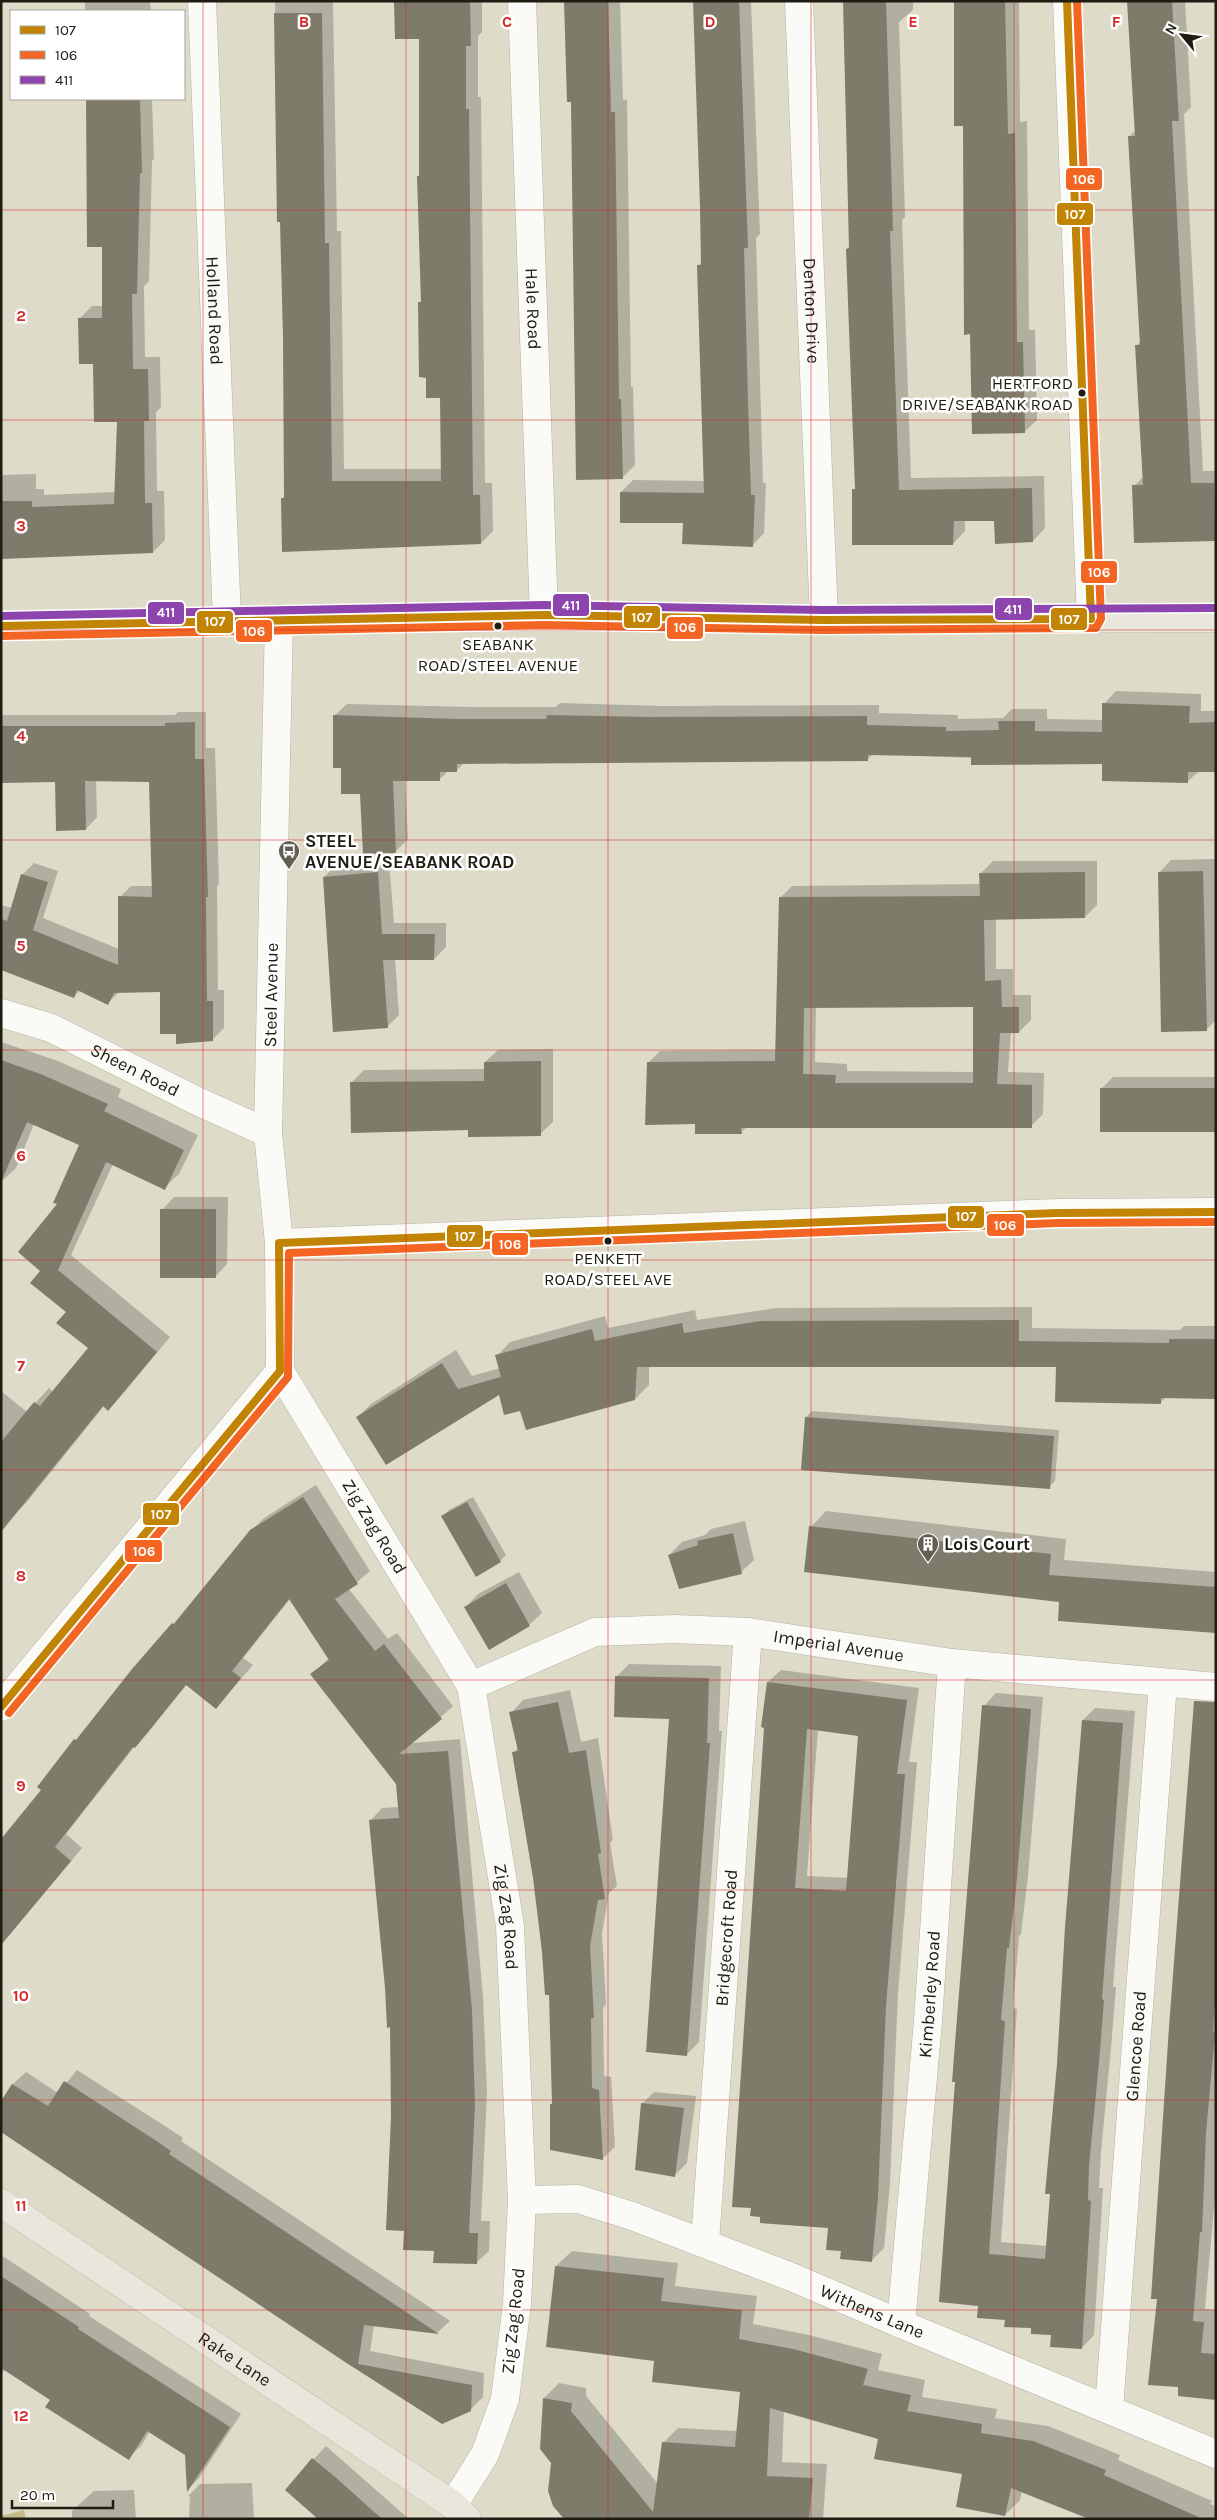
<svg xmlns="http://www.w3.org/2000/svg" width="1217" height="2520" font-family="Karla,sans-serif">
  <rect width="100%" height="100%" fill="#dedbc9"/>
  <path fill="#c4bb8a" d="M24,2510L26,2519H1V2516Z"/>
  <g fill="#0003" fill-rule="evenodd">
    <path d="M85,1H150L151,11H85Z"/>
    <path d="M275,1H333L337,231H341L344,469H442L441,397L428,376L419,303L422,300L420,38L395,1H482V32L478,36V97H481L485,483H492L493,531L481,543L282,499L286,495L281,220H278Z"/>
    <path d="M565,1H620L623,100H627L631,387H633L635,465L622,478L572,100Z"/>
    <path d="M694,1H751L760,234L756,238L763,483H766L764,533L752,546L684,522L621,492L633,480L705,481L699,265L702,262L701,206Z"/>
    <path d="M844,1H913V10L899,22L905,217L902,220L911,478L1044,476L1045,528L1033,541L995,520L965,519V531L953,544L854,490L856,487L847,249L850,246Z"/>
    <path d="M955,1H1019L1020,122L1027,121L1029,330H1035L1037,420L1024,432L971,333L964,125Z"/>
    <path d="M1128,1H1185L1191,107L1184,114L1203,471H1216V540H1204L1134,486L1144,476L1136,346L1141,341L1129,137L1136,130Z"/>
    <path d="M87,99H152L154,159L152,161L149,281L144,286L145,357H160L161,407L156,412L157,491H164L165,540L153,552L1,557V475L36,474V489H44V495L116,492L118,420L94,362L79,319L92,306H103V246H88Z"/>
    <path d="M1116,691L1201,694V711H1216V770L1199,771L1187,782L1104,763L873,754L867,760L464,763L456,771H448L439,780H405L408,839L396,851L361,793L342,767L334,716L347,704L470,707H556L560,703L662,706L879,705V713L958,715V719L1003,718L1012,709H1047V719L1104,720V704Z"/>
    <path d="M178,712H206V748H215L219,884L217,886L218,990H224V1028L212,1040L177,1033L162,991H120L108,1003L80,990L74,997L1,966V905L12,908L22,875L34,863L58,871L43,918L119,949L120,897L131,886H153L150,781L96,780L97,817L86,829L56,781L1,782V715H175Z"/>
    <path d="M1215,859L1216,1020L1206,1030L1159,873L1171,860Z"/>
    <path d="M389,861L394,923H446V947L434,959L395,958L399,1015L387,1027L324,877L336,865Z"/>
    <path d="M993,861H1097V905L1085,917L996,919V969H1013V995H1031V1020L1019,1032H1011L1008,1072L1044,1073L1043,1114L1031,1126L747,1127L741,1132L696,1123L648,1063L660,1051L777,1050L780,898L792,886L981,884L980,874ZM816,1006H974V1072L847,1071V1064L815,1062Z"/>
    <path d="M1,1042L58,1061L121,1089L118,1097L198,1135L179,1174L164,1188L113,1164L71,1255L170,1337L122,1395L108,1409L104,1406L26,1503L12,1517L1,1509V1391L27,1412L49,1388L53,1392L89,1348L42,1270L59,1204L81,1145L34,1124L16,1168L1,1182Z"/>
    <path d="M553,1049V1122L540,1134L469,1129L352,1082L364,1070L485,1069V1062L498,1050Z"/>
    <path d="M1113,1077H1216V1131L1101,1089Z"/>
    <path d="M174,1197H228L227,1264L215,1277L162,1210Z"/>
    <path d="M1032,1307V1328L1180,1330L1184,1326H1216V1397H1166L1161,1402L1057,1365L649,1366V1385L635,1399L521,1409L500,1393L357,1418L371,1404L456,1350L472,1376L500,1368L497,1356L510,1342L605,1316L608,1328L695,1310L697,1320L776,1308Z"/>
    <path d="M812,1411L1059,1430L1055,1481L1049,1487L806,1417Z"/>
    <path d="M316,1485L370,1571L349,1589L388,1639L397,1633L453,1706L412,1743L460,1739L483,1997L487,2092L481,2221H490L489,2251L476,2263L435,2249L405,2230L393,2116L391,2026L370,1821L382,1808L399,1807L397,1784L312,1674L329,1658L290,1599L243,1658L253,1665L216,1708L187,1684L147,1734L135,1746L66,1834L82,1848L1,1945V1841L43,1790L38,1786L251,1531L264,1518Z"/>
    <path d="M473,1497L506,1555L500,1561L443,1516L449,1510Z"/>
    <path d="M826,1511L1066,1539L1064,1560L1216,1572V1633L1060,1601L811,1527Z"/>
    <path d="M745,1521L754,1560L741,1572L669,1555L682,1542L705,1535L711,1529Z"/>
    <path d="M519,1572L542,1613L529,1625L466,1607L478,1594Z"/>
    <path d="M629,1664L721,1666L719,1731H722L699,2042L687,2054L670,1718L617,1676Z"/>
    <path d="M781,1670L919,1688L909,1762H917L898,1993L890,2184L884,2248L872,2260L842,2250L829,2227L765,1727L762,1726L768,1682ZM818,1729L859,1735L849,1878L807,1876Z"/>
    <path d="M570,1690L581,1742L598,1738L613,1840L610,1843L617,1886L609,1893L602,1933L606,2004L603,2008L604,2076L611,2077L615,2147L602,2159L551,2104L554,2102L550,1993L530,1845L513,1753L518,1748L511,1713L523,1700Z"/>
    <path d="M996,1693L1043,1697L1028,1876L1021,1934L1019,1936L1013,2008L1017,2009L1001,2242L1047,2246L1083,1720L1095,1708L1135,1711L1113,1987H1116L1111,2048L1101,2152L1099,2188H1103L1094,2335L1082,2348L1052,2334L1006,2319L978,2317L984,1706Z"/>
    <path d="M1216,1713V2185L1205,2309L1216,2310V2399L1179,2394Z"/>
    <path d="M77,2070L168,2128L183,2138L181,2141L450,2321L438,2332L374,2325L370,2351L484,2373L483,2397L470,2410L442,2423L1,2131V2103L13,2084L26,2072L58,2093Z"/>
    <path d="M654,2092L696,2096L687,2163L675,2175L642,2104Z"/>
    <path d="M572,2251L678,2263L675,2286L757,2296L753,2324L809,2335L882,2354L878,2370L925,2380L922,2397L997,2409L995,2418L1048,2426L1120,2455L1118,2460L1212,2501L1210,2504L1216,2506V2519H1092L1022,2491L1020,2500L1005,2515L964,2473L879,2438L784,2411L782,2462L827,2464L823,2519H564L553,2462L544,2398L559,2383L586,2388V2396L658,2484L663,2443L678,2428L738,2431L741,2391L655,2360L556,2266Z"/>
    <path d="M1,2255L90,2314L89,2316L241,2414L199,2478L188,2490L186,2455L150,2431L141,2446L128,2458L51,2399L6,2369L1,2374Z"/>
    <path d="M326,2446L409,2519H320L286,2489Z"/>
    <path d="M252,2483L254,2519H189L190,2497L188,2496L200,2484Z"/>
    <path d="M134,2490L136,2519H72V2511L94,2491Z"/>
  </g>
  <g fill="#7e7b6b" fill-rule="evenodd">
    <path d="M394,1H470L471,46H466V109H469L473,495H480L481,544L282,552L281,498H284L283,336L280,222H277L274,13H322L325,243H329L332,481H441L440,398H426V378L419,377L418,302H421L417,176H419V39H395Z"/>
    <path d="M564,1H608L611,112H615L619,399H621L623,479L576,480L571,102H567Z"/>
    <path d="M693,1H739L748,248H744L748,402L751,495H755L753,547L682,544L683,523H620V492L704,493L697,265H701L700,206Z"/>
    <path d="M843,1H886L893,231H890L899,490L1032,488L1033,542L995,544L994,521H954L953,545H852V489H855L846,249L849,248Z"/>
    <path d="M954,1H1005L1008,134L1015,133L1017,342H1023L1025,433L972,434L970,334L964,335L963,126H954Z"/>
    <path d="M1127,1H1172L1179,121H1172L1191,483H1214L1215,541L1134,543L1132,485H1143L1135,345H1140L1128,136H1135Z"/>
    <path d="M86,99H140L142,173H140L137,294H132L133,369H148L149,421H144L145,503H152L153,553L1,559V501H32V507L114,504L117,422H94L93,364H79L78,318H102V247H87Z"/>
    <path d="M1102,703L1190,706L1189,723L1216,722V772H1188V783L1102,781V764L971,765V757L868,755V761L457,764V772H440V781H393L396,853L363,854L360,794H341V768H333V715L457,719H546L547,715L649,717L867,716V725L946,727V731L999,730L998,721H1035V731L1102,732Z"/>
    <path d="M195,722V759H204L208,897H206L207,1001H213V1041L176,1044V1034H160V992L114,993L108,1005L77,990L74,998L1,970V919L7,921L21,874L48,882L33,930L118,965V896L152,897L149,782L85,781L86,830L56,831L55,782L1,783V726H165V723Z"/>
    <path d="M1203,871L1207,1031L1161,1032L1158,872Z"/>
    <path d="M378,872L382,934H435L434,960H383L388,1028L333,1032L323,877Z"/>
    <path d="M1085,872V918L984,920L985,981L1001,980L1002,1007H1019V1033H1000L997,1084L1032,1085V1128H741L742,1134H695V1124L645,1125L647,1062L775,1061L779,897L980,896L979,873ZM973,1007V1083H835L836,1075L803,1074L804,1008Z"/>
    <path d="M1,1060L43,1075L108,1104L104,1111L184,1150L165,1190L106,1162L58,1270L157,1352L108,1411L103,1406L1,1532V1442L34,1402L40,1406L88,1348L56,1323L66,1312L30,1283L40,1271L18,1252L57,1204L53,1203L79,1145L27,1122L1,1182Z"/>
    <path d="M541,1061V1136L468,1137V1130L351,1133L350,1082L484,1081V1062Z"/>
    <rect x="1100" y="1088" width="116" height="44"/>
    <rect x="160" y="1209" width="56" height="69"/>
    <path d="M1019,1320V1341L1169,1343V1339H1216V1399L1161,1398V1404L1055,1402L1056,1367H637L635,1400L526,1430L520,1411L504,1415L499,1395L386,1465L356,1417L442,1363L458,1389L501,1377L495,1355L592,1329L595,1341L682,1323L684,1333L761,1321Z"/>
    <path d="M805,1417L1054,1436L1050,1489L801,1470Z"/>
    <path d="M303,1497L358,1584L335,1599L375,1651L384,1644L442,1719L399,1754L448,1751L472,2010L475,2105L469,2233H478L477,2264L433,2263L434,2251L403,2250L404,2231L386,2230L391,2116L390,2027L387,2028L385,1988L369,1820L399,1818L396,1784L310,1674L329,1660L289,1599L232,1671L241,1678L216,1709L186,1685L135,1748L133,1747L55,1847L71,1861L1,1945V1839L41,1790L37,1787L74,1739L76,1740L132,1669L172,1623L174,1624L250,1530Z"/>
    <path d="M467,1502L501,1562L476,1577L441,1516Z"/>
    <path d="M809,1526L1051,1554L1049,1575L1216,1587V1633L1058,1621L1059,1602L804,1572Z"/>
    <path d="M733,1533L742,1574L679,1589L668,1555L698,1545L697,1541Z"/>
    <path d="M506,1583L530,1626L489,1650L464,1607Z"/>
    <path d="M615,1676L709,1678L707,1743H710L687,2056L646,2052L669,1719L614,1717Z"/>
    <path d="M767,1682L907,1700L897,1774H905L886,2006L878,2197L872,2262L840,2259L841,2251L826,2250L828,2228L760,2223V2217L750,2216L751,2208L732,2207L764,1728L761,1727ZM807,1729L858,1736L846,1891L795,1888Z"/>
    <path d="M1194,1701L1216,1702V1982L1213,2032L1215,2033L1206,2133L1202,2232H1200L1193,2321L1204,2322L1201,2353L1216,2354V2400L1178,2396V2387L1148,2385L1157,2299H1151L1169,2027Z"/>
    <path d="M558,1702L569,1753L586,1750L601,1853L598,1854L605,1899L598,1900L590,1946L594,2018H591L592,2088L599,2090L603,2160L550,2150V2104H552L549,1995H545L542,1952L533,1878L512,1752L518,1751L509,1712Z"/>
    <path d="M982,1705L1031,1709L1016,1889L1009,1948H1007L1001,2020L1005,2021L989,2254L1045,2259L1050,2194H1045L1057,2064L1065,1927L1082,1720L1123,1723L1102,1999L1104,2000L1099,2062L1089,2166L1088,2200L1091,2201L1082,2349L1050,2347L1051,2335L1031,2334V2328L1004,2327L1005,2320L977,2318L978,2306L939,2302L955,2082H952L955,2043Z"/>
    <path d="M64,2081L155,2140L171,2151L169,2154L439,2334L364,2325L358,2364L472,2385L471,2411L442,2424L345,2362L1,2132V2101L12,2084L48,2106Z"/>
    <path d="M641,2103L684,2108L675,2177L635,2170Z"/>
    <path d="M555,2266L664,2278L661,2301L742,2310L739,2339L793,2349L868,2369L863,2385L911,2395L907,2411L982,2424L981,2433L1033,2441L1106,2470L1104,2475L1203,2519H1089L1011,2488L1005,2516L956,2507L962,2474L874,2459L878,2439L770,2408L767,2476L813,2478L809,2519H564L553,2506L548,2491L551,2463L540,2449L543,2398L572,2403L571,2411L653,2512L662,2442L735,2447L740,2392L652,2382L654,2361L546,2347Z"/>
    <path d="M1,2276L79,2327L78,2329L230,2427L187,2492L185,2455L147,2431L129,2460L45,2407L50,2400L1,2368Z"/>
    <path d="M312,2458L334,2476L382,2519H318L285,2490Z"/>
  </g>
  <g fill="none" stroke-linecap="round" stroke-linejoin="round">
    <g stroke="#b6b3a5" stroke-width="29">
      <g id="minor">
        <path id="s1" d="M202,1L227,620"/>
        <path id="s2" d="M522,1L544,615"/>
        <path id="s3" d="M799,1L824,620"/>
        <path d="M1067,1L1091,619"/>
        <path d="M279,619L268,1133L279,1243L280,1371"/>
        <path id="s4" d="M1,1013L51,1028L197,1101L268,1133"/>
        <path d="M279,1243L1058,1213L1216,1212"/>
        <path id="s5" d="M280,1371L471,1686L510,1926L522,2200L517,2304L505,2399L485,2454L453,2505"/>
        <path id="s6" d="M471,1686L595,1632L675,1629L748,1632L952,1663L1216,1687"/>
        <path d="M1,1707L280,1371"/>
        <path id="s7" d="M522,2200L578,2199L632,2216L789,2276L901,2324L1216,2454"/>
        <path id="s8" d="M705,2242L748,1632"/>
        <path id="s9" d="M901,2324L928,2021L952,1663"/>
        <path id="s10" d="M1109,2409L1163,1683"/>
      </g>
    </g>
    <g stroke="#bab8af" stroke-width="29">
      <g id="major">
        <path d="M1,626L544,615L824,620L1216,618"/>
        <path id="s11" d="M1,2203L453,2505L467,2519"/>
      </g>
    </g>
    <use href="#minor" stroke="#fafaf7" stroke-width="28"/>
    <use href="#major" stroke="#e9e7db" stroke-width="28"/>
    <g stroke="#fff" stroke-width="11">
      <g id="bus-1">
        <path d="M1,626L544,615L824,620L1091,619L1067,1"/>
        <path d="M1,1707L280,1371L279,1243L1058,1213L1216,1212"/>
      </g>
    </g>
    <g stroke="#fff" stroke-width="11">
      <g id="bus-2">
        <path d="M1,636L544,625L824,630L1096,628L1101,619L1077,1"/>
        <path d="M9,1713L288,1377L289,1253L1058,1223L1216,1222"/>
      </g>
    </g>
    <g stroke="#fff" stroke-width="11">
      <path id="bus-3" d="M1,616L544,605L824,610L1216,608"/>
    </g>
    <use href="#bus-1" stroke="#c18404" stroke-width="8"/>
    <use href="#bus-2" stroke="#f26522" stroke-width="8"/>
    <use href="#bus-3" stroke="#8e44ad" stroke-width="8"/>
  </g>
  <path fill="none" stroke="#d62828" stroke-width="1" stroke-opacity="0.55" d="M203,1V2519M406,1V2519M608,1V2519M811,1V2519M1014,1V2519M1,210H1216M1,420H1216M1,630H1216M1,840H1216M1,1050H1216M1,1260H1216M1,1470H1216M1,1680H1216M1,1890H1216M1,2100H1216M1,2310H1216"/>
  <defs>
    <g id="bus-pin" transform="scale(1.125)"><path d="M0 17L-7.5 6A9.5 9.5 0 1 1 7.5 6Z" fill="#626051" stroke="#fff"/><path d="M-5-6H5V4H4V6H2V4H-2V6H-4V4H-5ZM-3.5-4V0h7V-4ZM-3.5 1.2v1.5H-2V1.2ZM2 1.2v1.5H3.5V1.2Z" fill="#fff"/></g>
    <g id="building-pin" transform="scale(1.125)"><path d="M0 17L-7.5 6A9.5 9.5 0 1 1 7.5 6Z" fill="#626051" stroke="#fff"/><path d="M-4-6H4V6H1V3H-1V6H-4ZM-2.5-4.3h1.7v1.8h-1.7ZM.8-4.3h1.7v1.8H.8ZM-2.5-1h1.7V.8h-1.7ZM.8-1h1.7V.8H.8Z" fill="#fff"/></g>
  </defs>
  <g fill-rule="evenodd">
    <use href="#bus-pin" x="289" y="851"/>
    <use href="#building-pin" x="928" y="1544"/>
  </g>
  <g fill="#1f1d11" stroke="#fff" stroke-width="2">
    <circle cx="1082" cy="393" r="4.5"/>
    <circle cx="498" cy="626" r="4.5"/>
    <circle cx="608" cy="1241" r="4.5"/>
  </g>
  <g text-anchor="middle" stroke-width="5" stroke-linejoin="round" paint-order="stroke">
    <g font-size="17" fill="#1f1d11" stroke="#fff">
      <text x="1073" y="389" text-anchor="end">HERTFORD<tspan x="1073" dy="21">DRIVE/SEABANK ROAD</tspan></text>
      <text x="498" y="650">SEABANK<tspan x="498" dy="21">ROAD/STEEL AVENUE</tspan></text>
      <text x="608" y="1264">PENKETT<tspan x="608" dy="21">ROAD/STEEL AVE</tspan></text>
    </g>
    <g font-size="18" fill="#1f1d11" stroke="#fff">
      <text dy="6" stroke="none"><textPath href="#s2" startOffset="308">Hale Road</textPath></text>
      <text dy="6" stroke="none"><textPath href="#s1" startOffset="310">Holland Road</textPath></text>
      <text dy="6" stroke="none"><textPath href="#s3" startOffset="310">Denton Drive</textPath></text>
      <text transform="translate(271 995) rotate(-89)" y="6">Steel Avenue</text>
      <text dy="6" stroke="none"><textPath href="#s4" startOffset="146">Sheen Road</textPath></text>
      <text dy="6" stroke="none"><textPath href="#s5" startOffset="182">Zig Zag Road</textPath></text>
      <text dy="6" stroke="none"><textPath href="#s6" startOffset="380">Imperial Avenue</textPath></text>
      <text dy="6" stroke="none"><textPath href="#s5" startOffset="602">Zig Zag Road</textPath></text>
      <text dy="6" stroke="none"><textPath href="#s8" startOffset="305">Bridgecroft Road</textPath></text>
      <text dy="6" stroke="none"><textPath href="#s9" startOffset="331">Kimberley Road</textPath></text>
      <text dy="6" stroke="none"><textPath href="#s10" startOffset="364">Glencoe Road</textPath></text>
      <text dy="6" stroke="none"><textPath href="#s7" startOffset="371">Withens Lane</textPath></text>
      <text transform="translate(513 2321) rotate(-84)" y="6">Zig Zag Road</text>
      <text dy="6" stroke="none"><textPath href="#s11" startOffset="281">Rake Lane</textPath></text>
    </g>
    <g font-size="18" font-weight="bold" fill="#1f1d11" stroke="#fff" text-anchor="start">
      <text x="305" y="847">STEEL<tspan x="305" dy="21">AVENUE/SEABANK ROAD</tspan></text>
      <text x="944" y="1550">Lois Court</text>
    </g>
  </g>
  <g font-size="16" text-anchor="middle" font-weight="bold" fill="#d62828" stroke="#fff" stroke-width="5" stroke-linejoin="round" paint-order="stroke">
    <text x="304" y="27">B</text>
    <text x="507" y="27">C</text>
    <text x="710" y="27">D</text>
    <text x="913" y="27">E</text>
    <text x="1116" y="27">F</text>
    <text x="21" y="321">2</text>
    <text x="21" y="531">3</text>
    <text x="21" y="741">4</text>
    <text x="21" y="951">5</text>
    <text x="21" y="1161">6</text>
    <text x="21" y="1371">7</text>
    <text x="21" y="1581">8</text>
    <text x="21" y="1791">9</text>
    <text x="21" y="2001">10</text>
    <text x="21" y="2211">11</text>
    <text x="21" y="2421">12</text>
  </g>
  <g stroke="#fff" stroke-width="2">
    <rect x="1065" y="167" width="38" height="24" rx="5" fill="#f26522"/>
    <rect x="1056" y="202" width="38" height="24" rx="5" fill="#c18404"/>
    <rect x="1080" y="560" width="38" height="24" rx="5" fill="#f26522"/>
    <rect x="552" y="593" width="38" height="24" rx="5" fill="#8e44ad"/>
    <rect x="994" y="597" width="39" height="24" rx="5" fill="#8e44ad"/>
    <rect x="147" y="601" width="38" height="24" rx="5" fill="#8e44ad"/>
    <rect x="623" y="605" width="38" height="24" rx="5" fill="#c18404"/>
    <rect x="1050" y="607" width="38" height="24" rx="5" fill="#c18404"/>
    <rect x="196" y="610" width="38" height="24" rx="5" fill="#c18404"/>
    <rect x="666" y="616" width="38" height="24" rx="5" fill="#f26522"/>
    <rect x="235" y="619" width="38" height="24" rx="5" fill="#f26522"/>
    <rect x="947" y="1205" width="38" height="24" rx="5" fill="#c18404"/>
    <rect x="986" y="1213" width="39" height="24" rx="5" fill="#f26522"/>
    <rect x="446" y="1224" width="38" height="24" rx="5" fill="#c18404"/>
    <rect x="491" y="1232" width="38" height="24" rx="5" fill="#f26522"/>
    <rect x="142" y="1502" width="38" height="24" rx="5" fill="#c18404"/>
    <rect x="124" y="1539" width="39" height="24" rx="5" fill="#f26522"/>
  </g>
  <g font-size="14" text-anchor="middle" font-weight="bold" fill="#fff">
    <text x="1084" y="184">106</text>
    <text x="1075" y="219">107</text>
    <text x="1099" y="577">106</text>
    <text x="571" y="610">411</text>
    <text x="1013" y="614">411</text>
    <text x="166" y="617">411</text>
    <text x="642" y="622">107</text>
    <text x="1069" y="624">107</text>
    <text x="215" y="626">107</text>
    <text x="685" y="632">106</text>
    <text x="254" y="636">106</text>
    <text x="966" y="1221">107</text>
    <text x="1005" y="1230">106</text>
    <text x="465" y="1241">107</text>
    <text x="510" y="1249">106</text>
    <text x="161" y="1519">107</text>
    <text x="144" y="1556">106</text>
  </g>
  <rect width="1217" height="2520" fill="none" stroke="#1f1d11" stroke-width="5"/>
  <rect x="10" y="10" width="175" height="90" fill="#ffffff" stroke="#a5a5a0"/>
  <rect x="20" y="26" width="25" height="8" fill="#c18404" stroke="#a5a5a0"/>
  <text x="55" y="35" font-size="15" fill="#1f1d11">107</text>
  <rect x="20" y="51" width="25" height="8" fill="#f26522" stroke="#a5a5a0"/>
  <text x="55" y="60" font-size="15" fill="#1f1d11">106</text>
  <rect x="20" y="76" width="25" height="8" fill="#8e44ad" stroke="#a5a5a0"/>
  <text x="55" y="85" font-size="15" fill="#1f1d11">411</text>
  <g transform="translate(1182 35) rotate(299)" stroke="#ffffff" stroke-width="4" paint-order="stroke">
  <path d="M0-4L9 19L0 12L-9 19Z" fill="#1f1d11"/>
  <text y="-8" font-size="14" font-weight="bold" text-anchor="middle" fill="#1f1d11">N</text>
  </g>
  <path d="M12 2500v8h101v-8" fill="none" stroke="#1f1d11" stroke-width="2.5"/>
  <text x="20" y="2500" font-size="15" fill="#1f1d11" stroke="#ffffff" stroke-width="4" paint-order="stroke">20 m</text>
</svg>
